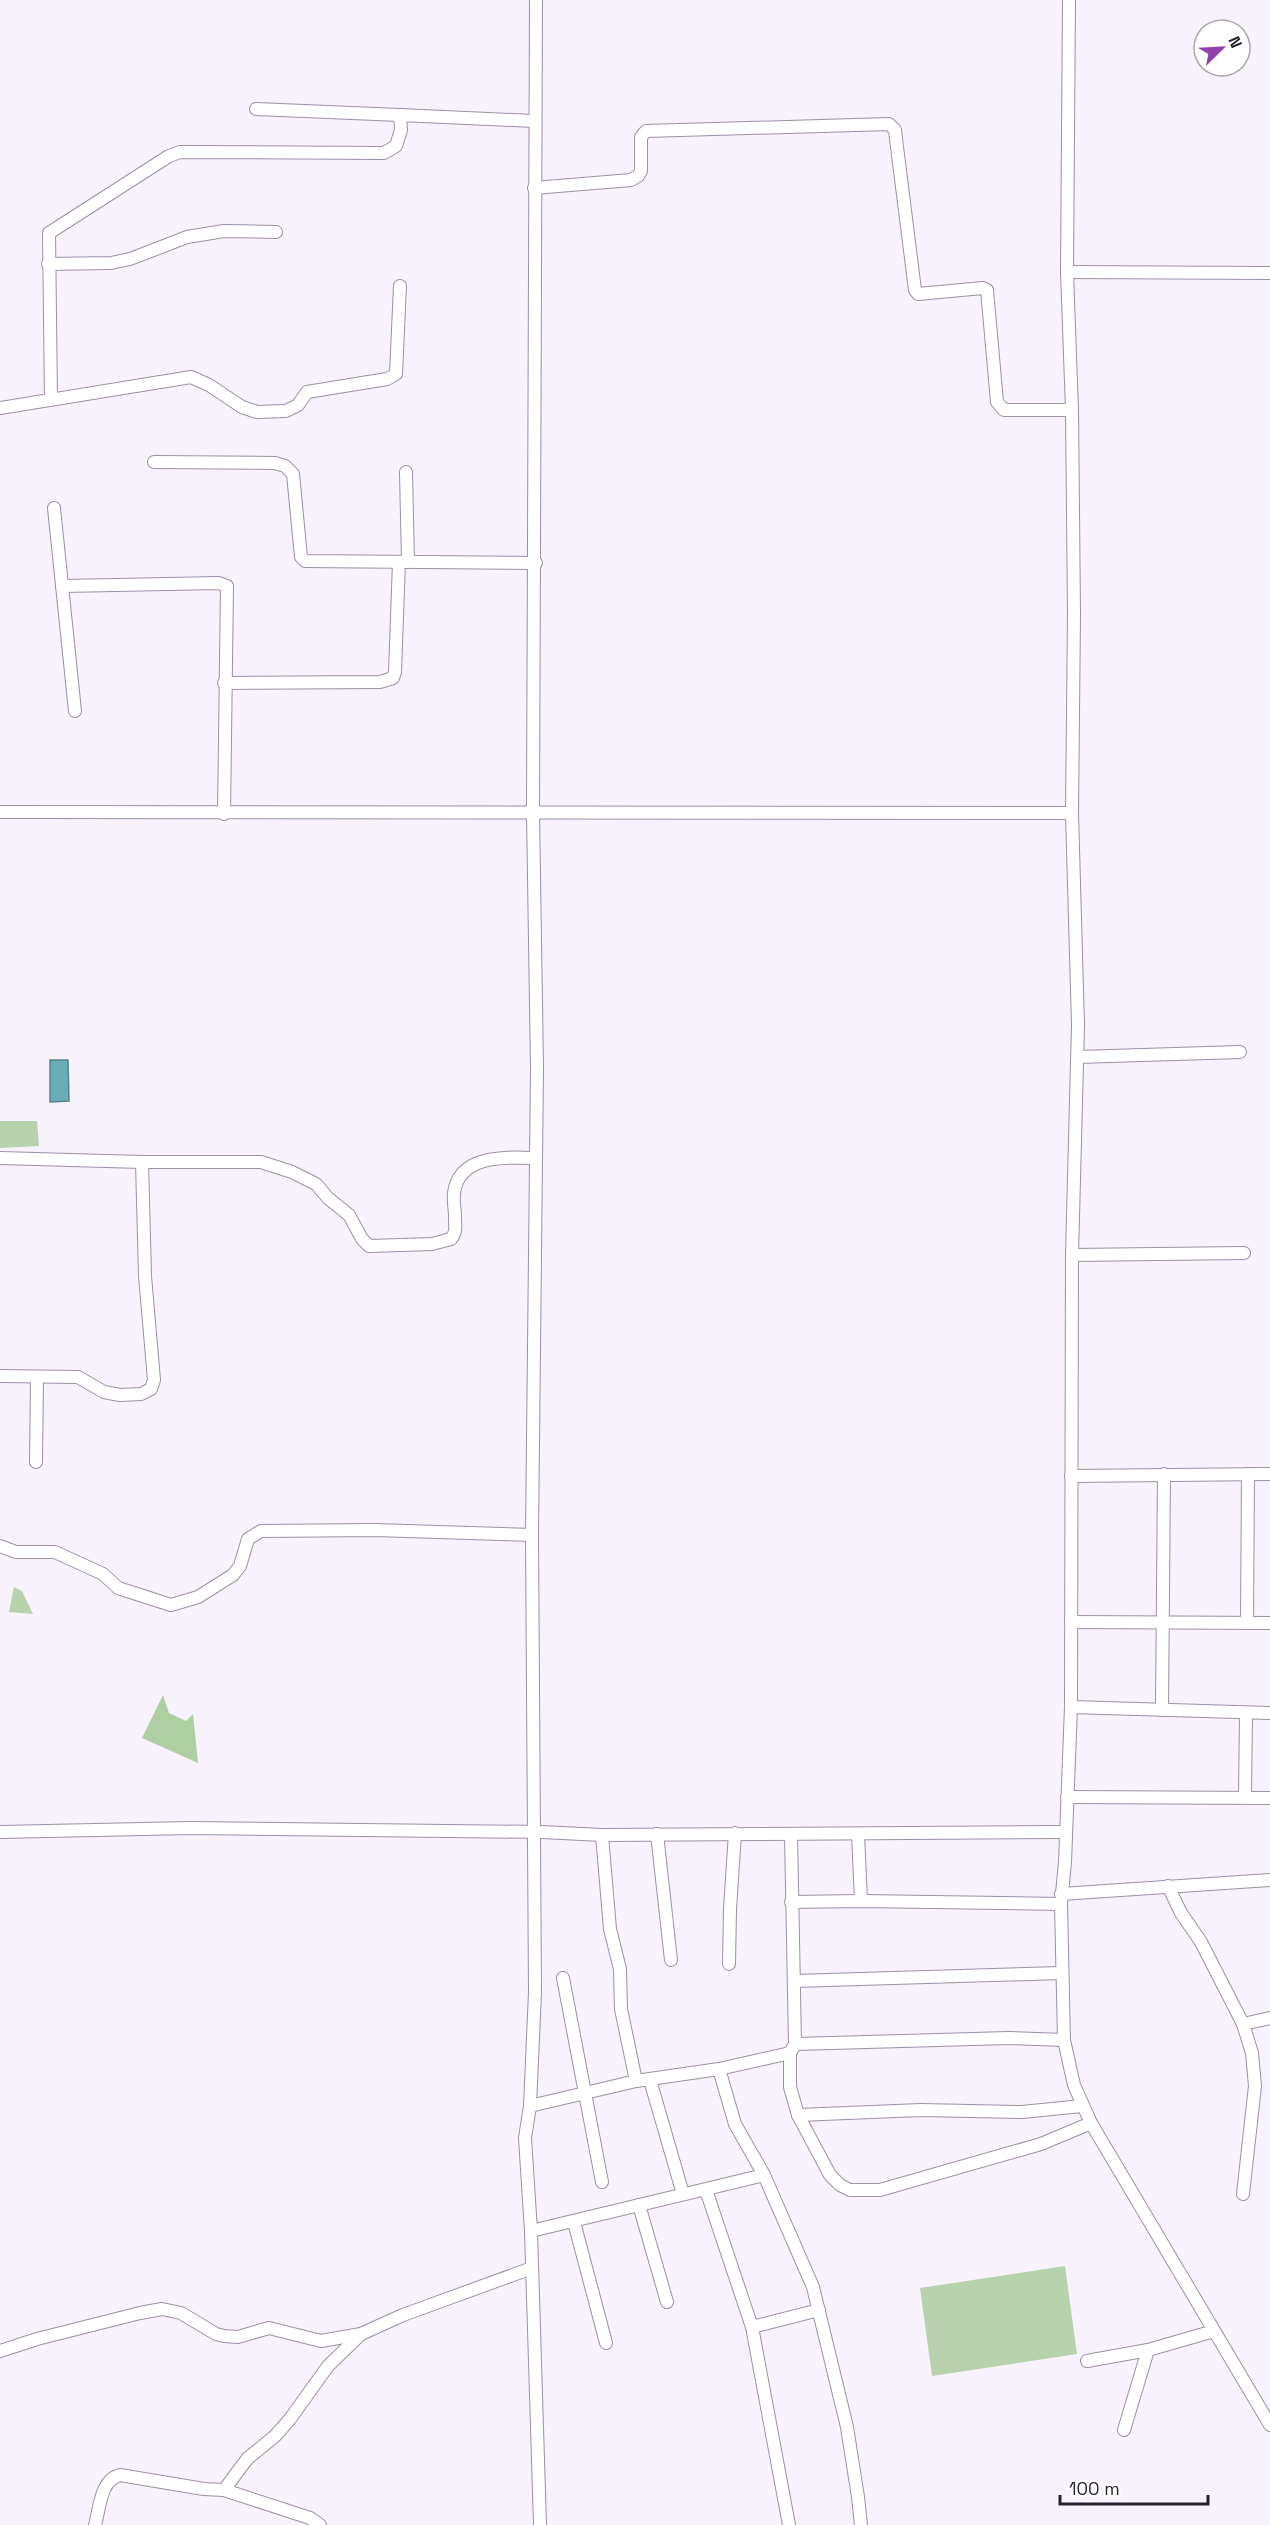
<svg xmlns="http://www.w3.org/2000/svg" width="1270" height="2525" font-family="'Space Grotesk',sans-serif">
  <rect width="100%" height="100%" fill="#f8f2fc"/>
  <g fill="#b7d2ac">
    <path d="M0,1121H37L39,1146L0,1148Z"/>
    <path d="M14,1587L22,1591L33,1614L9,1612Z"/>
    <path d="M1065,2266L1077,2354L932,2376L920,2288Z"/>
  </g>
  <path fill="#aecfa2" d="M163,1695L169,1713L186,1721L193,1714L198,1763L142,1738Z"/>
  <path fill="#69adb9" stroke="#55838e" stroke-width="1.5" d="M50,1060H68L69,1101L50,1102Z"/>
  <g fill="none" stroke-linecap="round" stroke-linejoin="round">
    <g stroke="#9d8fa6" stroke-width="14">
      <g id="minor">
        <path d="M536,0L533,813L537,1068L532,1535L535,1992L530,2106L525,2138L531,2231L540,2525"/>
        <path d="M1069,0L1067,272L1072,410L1074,614L1072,813L1078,1025L1072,1255L1071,1707L1065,1862L1061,1904L1064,2040L1074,2085L1091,2123L1270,2425"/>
        <path d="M256,109L400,115"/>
        <path d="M534,188L631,180L638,176L641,171V137L646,131L889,124L895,130L896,139L915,290L918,294L983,288L987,290L997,402L1004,410H1072"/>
        <path d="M48,264L111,263L130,259L187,237L224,231L276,232"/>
        <path d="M1067,272L1270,273"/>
        <path d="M51,400L49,233L169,156L180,152L384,153L396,146L401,130L400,115L534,121"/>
        <path d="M0,408L191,377L209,385L242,407L257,412L286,411L298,405L307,392L387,379L396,374L400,286"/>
        <path d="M154,462L275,463L285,466L293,474L301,557L305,561L536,563"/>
        <path d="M406,472L408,562"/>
        <path d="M54,508L75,711"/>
        <path d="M62,586L219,583L227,586L224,814"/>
        <path d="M224,683L380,682L393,678L395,672L399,562"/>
        <path d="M0,812L1072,813"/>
        <path d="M1078,1057L1240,1052"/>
        <path d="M0,1158L142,1162H261L292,1172L316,1184L328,1198L349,1215L362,1239L369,1246L432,1244L451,1239C457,1232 455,1226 455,1217C455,1209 453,1201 454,1193C459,1154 506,1157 536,1158"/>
        <path d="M1072,1255L1244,1253"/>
        <path d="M0,1376L78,1377L104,1392L120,1395L141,1394L151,1389L154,1380L145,1276L142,1162"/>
        <path d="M36,1462L37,1377"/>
        <path d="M1071,1476L1270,1474"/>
        <path d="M0,1546L16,1552H55L103,1574L118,1588L171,1605L198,1597L233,1575L240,1566L248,1539L261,1531L375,1530L532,1535"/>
        <path d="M1071,1622L1270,1623"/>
        <path d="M1247,1623L1248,1474"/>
        <path d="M1071,1707L1270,1713"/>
        <path d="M1162,1710L1164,1474"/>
        <path d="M1067,1797L1270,1798"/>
        <path d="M1245,1797L1246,1713"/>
        <path d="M0,1832L190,1828L542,1832L602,1835L1066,1832"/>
        <path d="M657,1834L671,1960"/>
        <path d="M791,1834L795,2044L790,2053V2087L798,2115L830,2175L840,2185L850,2190H880L1041,2144L1091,2123"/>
        <path d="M858,1834L861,1901"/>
        <path d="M602,1835L610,1929L620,1969L621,2009L636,2081"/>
        <path d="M1168,1886L1181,1913L1201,1942L1243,2024L1252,2053L1255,2086L1243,2194"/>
        <path d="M1061,1894L1270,1880"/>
        <path d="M791,1902L861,1901L1061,1904"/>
        <path d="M729,1964L730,1909L735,1833"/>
        <path d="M563,1978L602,2182"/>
        <path d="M794,1981L1062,1973"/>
        <path d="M1243,2024L1270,2018"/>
        <path d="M795,2044L1009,2038L1064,2040"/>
        <path d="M790,2053L719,2069L735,2124L764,2175L813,2287L847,2427L858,2497L861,2525"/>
        <path d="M650,2080L683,2194"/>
        <path d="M530,2106L636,2081L719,2069"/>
        <path d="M798,2115L921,2110L1022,2112L1082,2106"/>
        <path d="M706,2190L752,2327L789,2525"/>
        <path d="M639,2205L667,2302"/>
        <path d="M574,2222L606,2343"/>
        <path d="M531,2231L764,2175"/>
        <path d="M752,2327L819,2310"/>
        <path d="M0,2351L37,2339L140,2313L162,2309L181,2313L216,2334L224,2336L238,2337L269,2328L321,2341L361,2334"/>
        <path d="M1087,2361L1148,2350L1214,2331"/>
        <path d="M1124,2430L1148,2350"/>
        <path d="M224,2490L310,2518L320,2525"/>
        <path d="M95,2525C100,2508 100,2480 120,2475L204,2489L224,2490L247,2459L275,2436L290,2419L328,2366L361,2334L403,2315L532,2268"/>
      </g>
    </g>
    <use href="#minor" stroke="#fff" stroke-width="12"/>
  </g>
  <g transform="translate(1222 48) rotate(66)"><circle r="28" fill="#ffffff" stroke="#a9a6aa" stroke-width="1.5"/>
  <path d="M0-4.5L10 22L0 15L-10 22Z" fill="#9340ae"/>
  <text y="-9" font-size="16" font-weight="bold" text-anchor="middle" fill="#27212a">N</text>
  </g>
  <path d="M1060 2495v9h148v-9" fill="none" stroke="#27212a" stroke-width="3"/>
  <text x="1069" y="2495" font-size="18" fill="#27212a" stroke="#ffffff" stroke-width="4.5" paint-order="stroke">100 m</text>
</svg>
